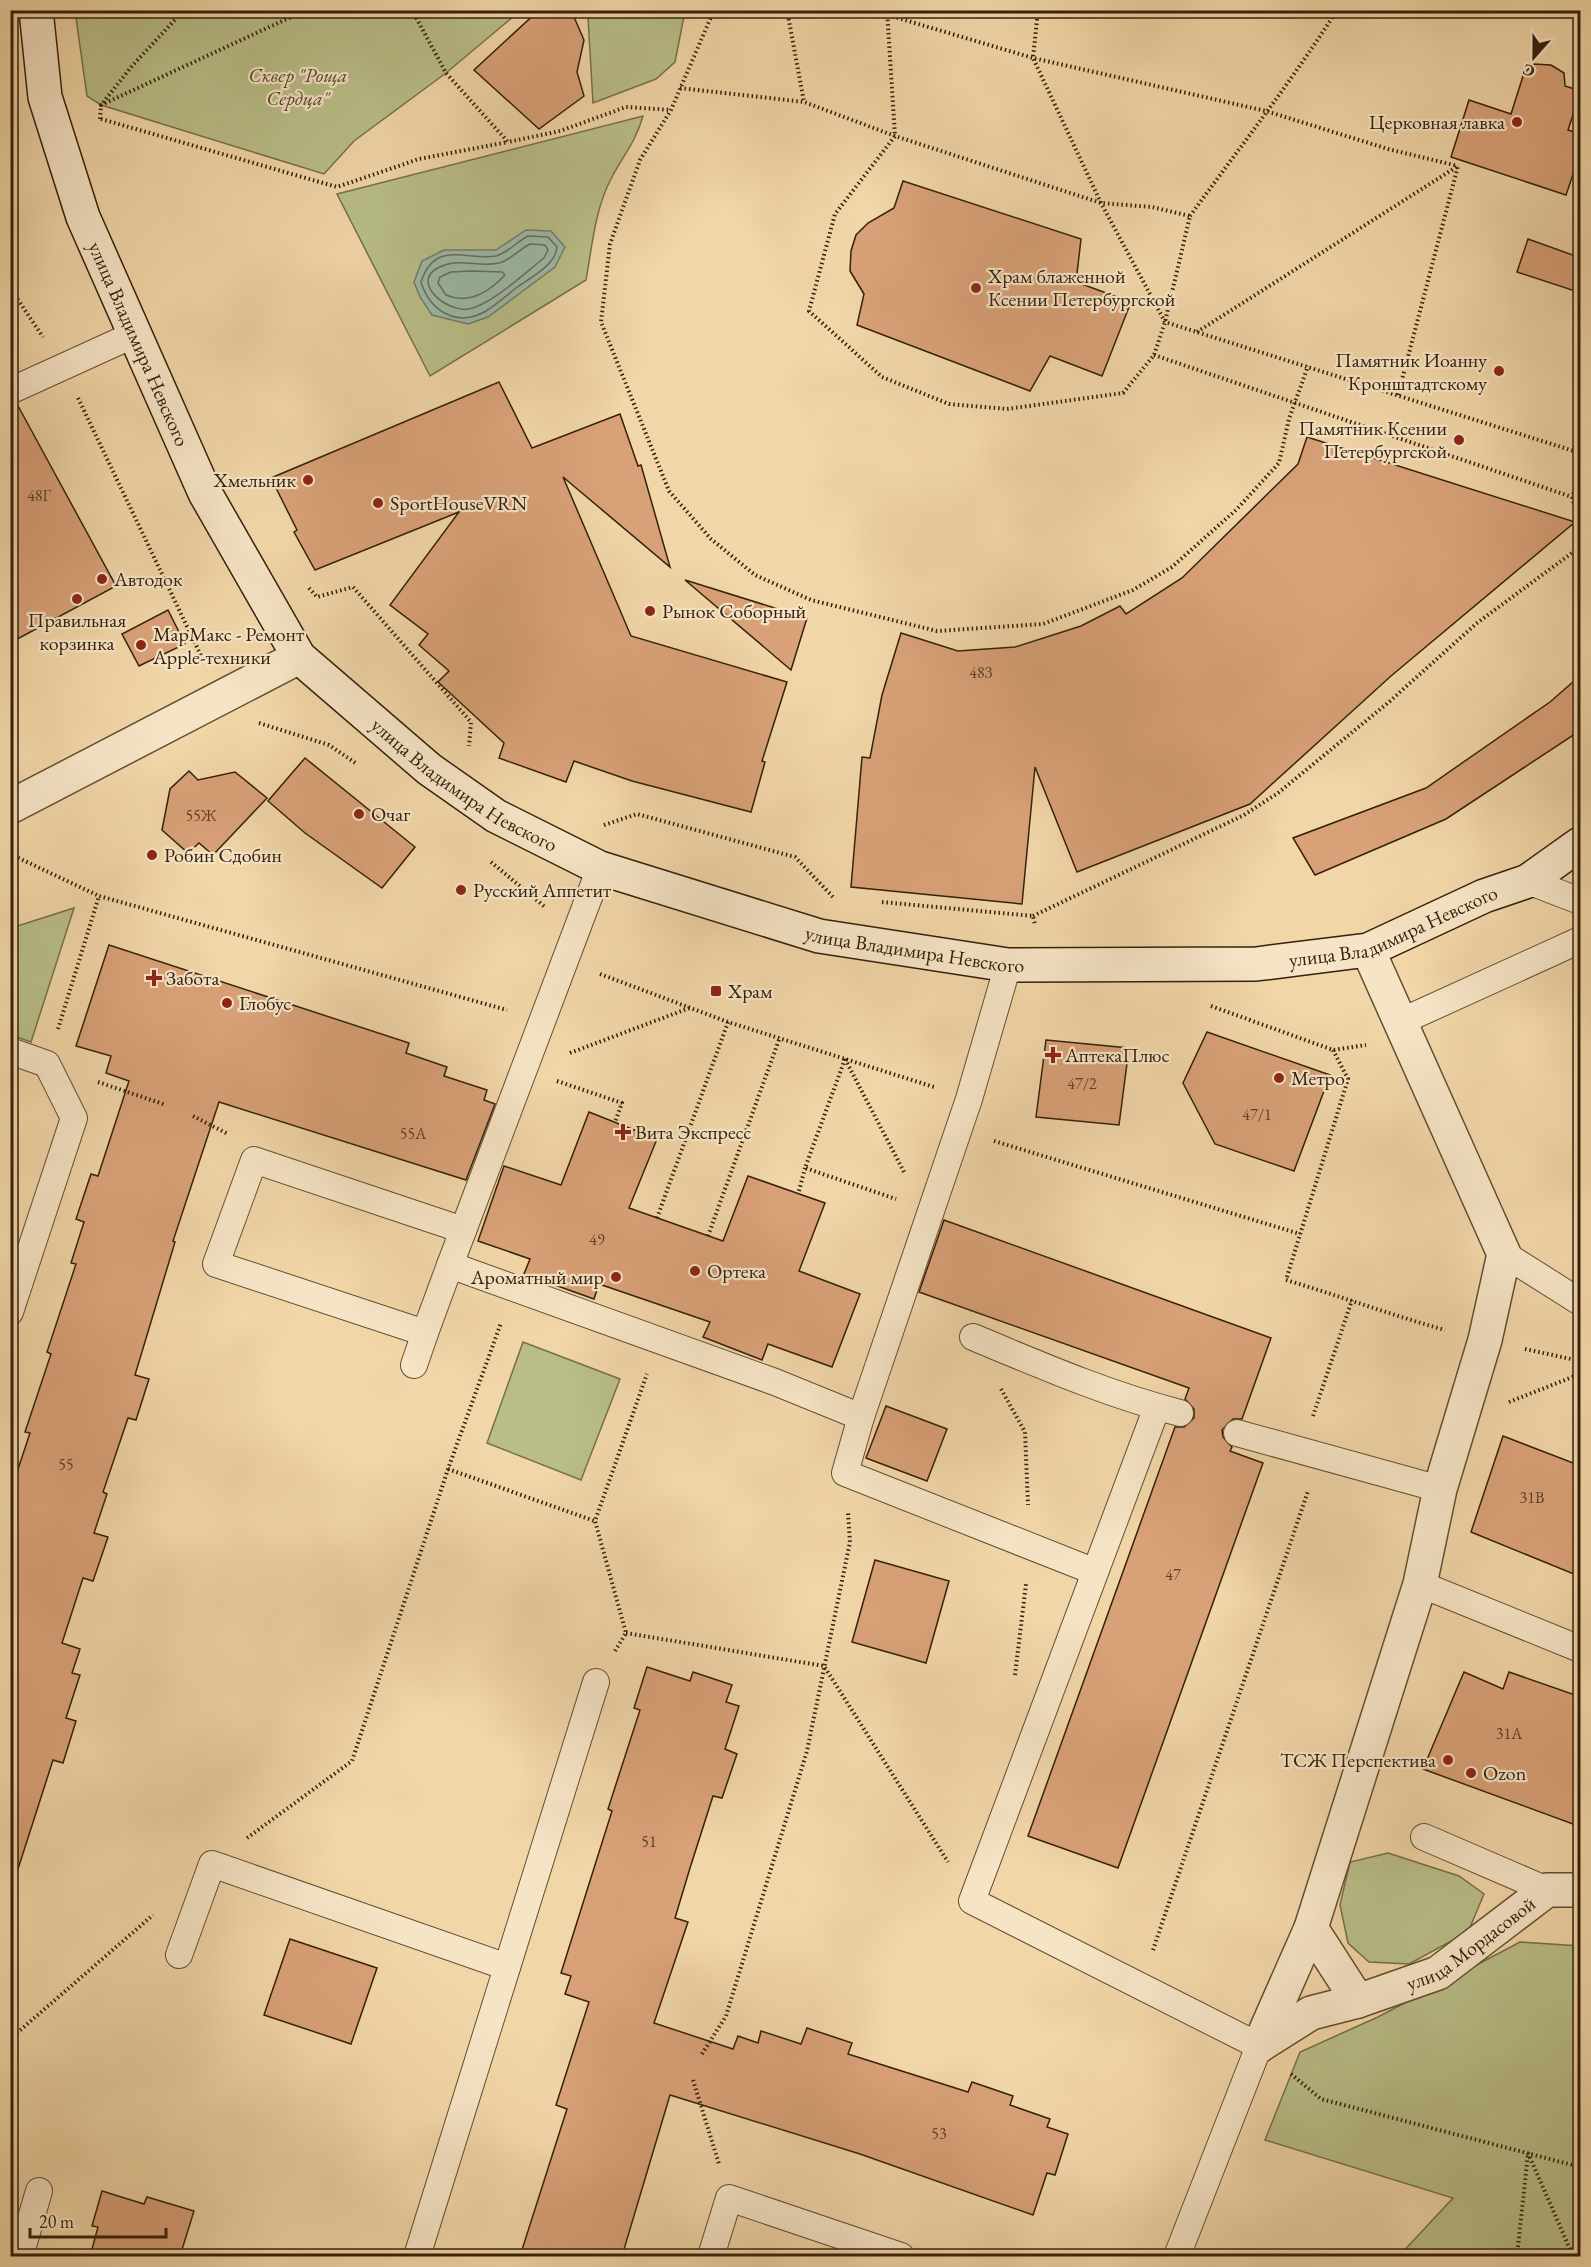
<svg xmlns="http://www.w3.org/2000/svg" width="1591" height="2267" font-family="'EB Garamond',serif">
  <rect width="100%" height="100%" fill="#f1d6a7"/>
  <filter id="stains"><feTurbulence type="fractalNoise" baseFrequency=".00333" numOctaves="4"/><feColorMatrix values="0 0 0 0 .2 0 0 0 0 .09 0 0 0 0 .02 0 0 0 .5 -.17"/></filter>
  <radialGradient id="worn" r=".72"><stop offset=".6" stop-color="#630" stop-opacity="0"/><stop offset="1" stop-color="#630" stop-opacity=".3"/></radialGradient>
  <g fill="#b9be88" stroke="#766f4a" stroke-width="1.5">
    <path d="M75,11V10L520,11L446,73L354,141L324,174L101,105L87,96Z"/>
    <path d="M602,11H685L675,62L656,79L593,103L588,17Z"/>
    <path d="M643,116C635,144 623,155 611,179C595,209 592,247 586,280L430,376L337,194Z"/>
    <path d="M74,908L31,1042L11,1035V928Z"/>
    <path d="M523,1342L620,1379L581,1480L487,1443Z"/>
    <path d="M1388,1853L1459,1876L1484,1894L1468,1932L1409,1964L1369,1962L1348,1943L1340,1905L1350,1862Z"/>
    <path d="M1520,1942L1580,1946V2256H1399L1453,2198L1265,2140L1300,2052L1378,2017Z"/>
  </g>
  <path fill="#9bb9a8" stroke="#727c69" stroke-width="1.5" d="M526,230L551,231L565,247L555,267L488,317L468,324L432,315L420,297L414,282L422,261L444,250H496Z"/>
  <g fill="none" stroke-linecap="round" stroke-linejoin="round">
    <g stroke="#686c5a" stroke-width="1.5">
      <path d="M528,236L548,237L557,247C556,265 530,278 516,288C506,296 496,305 486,311C457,328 430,311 421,282C435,239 466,261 496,256C506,254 518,241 528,236Z"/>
      <path d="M530,244L545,245L548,250L544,258C526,272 491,305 469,309C448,313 412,284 436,269C457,256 477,268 499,263C510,260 520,249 530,244Z"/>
      <path d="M471,271L502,272L505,275C489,292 469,305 446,295L438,283L440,277L451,272Z"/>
    </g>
  </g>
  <g fill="#d9a178" stroke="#34200b" stroke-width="1.5">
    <path d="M539,10H571L584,40L577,72L584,96L539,129L474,70Z"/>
    <path d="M1534,64L1551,65L1564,73L1565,86L1581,91L1568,130L1581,134V151L1566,195L1451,157L1469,100L1511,114L1524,73Z"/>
    <path d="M903,181L1081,239L1076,282L1131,302L1102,376L1050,356L1030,391L857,325L864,294L850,271L851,251L856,235L868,223L894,208Z"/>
    <path d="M1528,239L1581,258V293L1517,272Z"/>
    <path d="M499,382L532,448L620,414L638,466L641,465L670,567L563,477L631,636L787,682L762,761L765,762L751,812L632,781L574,761L566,782L499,758L504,743L438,682L449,671L419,645L428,634L390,605L459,512L315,570L294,532L297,530L271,478Z"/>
    <path d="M17,404L116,586L10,643V406Z"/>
    <path d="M1307,437L1575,522L1391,676L1250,804L1077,872L1035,767L1022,904L851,887L862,757L870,758L882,695L901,633L958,651L1015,647L1081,626L1120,606L1126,614L1182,578L1298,464Z"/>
    <path d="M685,580L807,618L791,670Z"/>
    <path d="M168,610L185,644L139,666L122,634Z"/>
    <path d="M1581,675V730L1446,819L1315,875L1293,838L1426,788L1550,702Z"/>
    <path d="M305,758L415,847L382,888L305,833L268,801Z"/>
    <path d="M189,771L198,780L235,772L267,798L213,855L199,843L188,853L162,830L170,789Z"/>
    <path d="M109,945L409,1043L406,1053L447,1067L444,1076L487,1090L484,1100L495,1104L466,1180L219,1102L173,1241L175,1242L135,1375L149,1379L136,1420L128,1418L103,1492L107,1494L94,1533L108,1537L93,1581L83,1578L62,1643L80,1649L72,1673L80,1675L66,1718L76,1721L63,1763L53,1760L18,1869L10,1868V1493L30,1433L25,1432L51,1354L47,1352L76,1264L71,1263L84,1222L76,1219L91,1174L98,1176L129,1081L106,1073L111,1056L76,1046Z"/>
    <path d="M1207,1032L1330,1075L1294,1171L1215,1144L1183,1083Z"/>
    <path d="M1046,1040L1129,1048L1119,1125L1036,1117Z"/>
    <path d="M589,1112L657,1139L629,1208L723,1241L748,1176L825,1203L799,1271L860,1294L832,1367L768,1344L762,1360L703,1337L710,1322L599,1284L594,1299L524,1274L530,1259L478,1241L504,1166L561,1185Z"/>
    <path d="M944,1220L1271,1338L1242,1419H1233L1222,1430L1223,1437L1232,1447L1230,1451L1263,1463L1118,1868L1028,1836L1175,1427H1184L1194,1418V1409L1185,1399L1189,1388L919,1292Z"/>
    <path d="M886,1406L947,1429L927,1481L866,1458Z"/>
    <path d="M1503,1436L1581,1466V1577L1471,1532Z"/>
    <path d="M875,1560L949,1581L926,1663L852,1642Z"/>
    <path d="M647,1667L690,1681L693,1672L732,1685L726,1702L739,1706L725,1749L737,1754L722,1798L713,1796L690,1868L675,1918L688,1922L654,2023L733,2049L738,2036L758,2043L761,2031L801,2044L807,2028L852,2043L848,2054L968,2092L972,2082L1013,2096L1010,2105L1050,2119L1047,2127L1068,2134L1055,2175L1047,2173L1033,2215L860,2154L670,2095L622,2256H520L567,2109L556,2105L589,2002L565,1994L571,1976L561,1973L612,1811L608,1809L640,1710L634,1708Z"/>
    <path d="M1464,1672L1503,1689L1509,1672L1581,1697V1827L1423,1769Z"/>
    <path d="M290,1939L377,1968L351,2044L264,2015Z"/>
    <path d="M102,2191L144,2204L147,2197L194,2211L180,2256H118L92,2249L98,2227L92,2226Z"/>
  </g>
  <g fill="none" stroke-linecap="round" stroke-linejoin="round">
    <g stroke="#634e32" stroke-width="28">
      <g id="lane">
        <path d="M10,391L133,335"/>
        <path d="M1528,881L1580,901"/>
        <path d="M1008,965L969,1099L861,1417L845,1473L1093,1571"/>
        <path d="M1400,1022L1580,940"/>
        <path d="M10,1051L47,1064L74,1118L10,1312"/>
        <path d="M463,1230L254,1160L216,1264L425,1333L450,1265L775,1382L861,1417"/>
        <path d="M1504,1254L1580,1302"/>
        <path d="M450,1265L600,868"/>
        <path d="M973,1337C1040,1365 1109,1395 1180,1413"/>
        <path d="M414,1365L425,1333"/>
        <path d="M1157,1407L972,1901L1259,2046L1177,2256"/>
        <path d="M1237,1433L1440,1489"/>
        <path d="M1420,1584L1580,1649"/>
        <path d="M1424,1837L1547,1890"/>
        <path d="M179,1955L212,1864L507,1967"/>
        <path d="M20,2256L39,2191"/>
        <path d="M417,2256L596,1682"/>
        <path d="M711,2256L729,2198L901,2256"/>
      </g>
    </g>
    <g stroke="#634e32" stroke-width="36">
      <g id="street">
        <path d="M10,807L299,657"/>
        <path d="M1311,1928L1358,2001"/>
        <path d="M1259,2046L1311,1928L1420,1584L1440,1489L1485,1340L1504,1254L1368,950"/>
        <path id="s1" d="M1259,2046L1311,2013L1358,2001L1438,1973L1547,1890H1580"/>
      </g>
    </g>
    <g stroke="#34200b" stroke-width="36">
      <g id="secondary">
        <path id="s2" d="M36,10L45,97L83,217L205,493L299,657L429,769L496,816L600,868L819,936L1008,965L1256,964L1368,950L1484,896L1528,881L1580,844"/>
      </g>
    </g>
    <g stroke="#34200b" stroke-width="4" stroke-dasharray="1.5 3" stroke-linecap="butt">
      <path d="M184,10L132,66L101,105L306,10"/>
      <path d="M412,10L446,73L508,142L560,131L626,107L671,110"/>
      <path d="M714,10L671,110L640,160L610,244L601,322L669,491L711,539L755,575L811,600L937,631L1043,624L1133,590L1172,567L1236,510L1279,463L1289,419L1308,366"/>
      <path d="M787,10L804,102"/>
      <path d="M871,10L1033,58L1266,111L1388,149L1458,166"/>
      <path d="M1038,10L1033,58L1101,203L1165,322L1580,453"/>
      <path d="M680,88L804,102L895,136L1101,203L1152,207L1190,216L1165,322L1154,355L1123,393L1007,409L949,404L882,377L809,311L835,214L895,136L887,10"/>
      <path d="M100,119L101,105"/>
      <path d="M101,119L337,187L419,159L508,142"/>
      <path d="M1190,216C1240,147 1292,81 1337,10"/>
      <path d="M10,288L43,337"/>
      <path d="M1197,332L1458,166L1398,395"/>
      <path d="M1154,355L1572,497"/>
      <path d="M78,398L204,662"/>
      <path d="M1580,476L1572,497L1580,528"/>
      <path d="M309,588L317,597L353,587L471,722L469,746"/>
      <path d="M259,723L329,745L357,764"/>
      <path d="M604,825L637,814L795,857L833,897"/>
      <path d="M10,854L99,896"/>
      <path d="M491,862L545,907"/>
      <path d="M882,902L1033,916L1035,925"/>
      <path d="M1033,916L1244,815L1278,793L1389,702L1477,623L1580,547"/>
      <path d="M600,974L728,1022L934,1087"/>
      <path d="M1211,1006L1333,1050L1366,1045"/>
      <path d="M58,1029L99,896L507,1010"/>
      <path d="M1333,1050L1348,1079L1286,1280C1340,1296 1391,1315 1445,1330"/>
      <path d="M570,1053L692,1007"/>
      <path d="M845,1059L805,1168L896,1199"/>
      <path d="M845,1059L904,1172"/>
      <path d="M557,1081L622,1103L615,1122"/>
      <path d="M98,1082L166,1105"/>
      <path d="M1580,1109L1575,1124L1580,1180"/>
      <path d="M193,1116L228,1134"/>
      <path d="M994,1141L1300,1234"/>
      <path d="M799,1191L805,1168"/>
      <path d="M657,1218L728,1022"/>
      <path d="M708,1236L780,1037"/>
      <path d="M1525,1349L1580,1361"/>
      <path d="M1001,1389L1025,1432L1028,1505"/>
      <path d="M1509,1402L1580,1374"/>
      <path d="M1313,1416L1352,1300"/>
      <path d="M448,1469L595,1521"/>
      <path d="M626,1633L824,1666L948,1862"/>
      <path d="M615,1651L626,1633L595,1521L647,1374"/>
      <path d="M1015,1675L1026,1584"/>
      <path d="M247,1838L352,1761L448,1469L501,1323"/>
      <path d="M1153,1950L1308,1491"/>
      <path d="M10,2039L153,1915"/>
      <path d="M702,2054L726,2016L807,1751L850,1542L848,1513"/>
      <path d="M1291,2074L1321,2099L1580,2167"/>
      <path d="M693,2080L719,2164"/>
      <path d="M1528,2153L1573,2256"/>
      <path d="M1517,2256L1528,2154"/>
    </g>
    <use href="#lane" stroke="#f6e4c6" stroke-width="26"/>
    <use href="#street" stroke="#f6e4c6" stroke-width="33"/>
    <use href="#secondary" stroke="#f6e4c6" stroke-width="33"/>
  </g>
  <g fill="#8f2418" stroke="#f6e4c6" stroke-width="2">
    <circle cx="1517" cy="122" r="6"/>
    <circle cx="976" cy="288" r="6"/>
    <circle cx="1499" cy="371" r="6"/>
    <circle cx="1459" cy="440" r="6"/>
    <circle cx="308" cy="480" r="6"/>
    <circle cx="378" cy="503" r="6"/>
    <circle cx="102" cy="579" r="6"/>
    <circle cx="77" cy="599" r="6"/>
    <circle cx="650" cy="611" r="6"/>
    <circle cx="141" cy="645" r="6"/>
    <circle cx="359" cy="814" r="6"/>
    <circle cx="152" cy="855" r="6"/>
    <circle cx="461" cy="890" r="6"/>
    <path d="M151 969h6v6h6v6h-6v6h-6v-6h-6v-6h6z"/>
    <rect x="710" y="985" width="12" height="12" rx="3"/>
    <circle cx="227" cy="1003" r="6"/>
    <path d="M1050 1046h6v6h6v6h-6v6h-6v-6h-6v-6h6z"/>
    <circle cx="1279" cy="1078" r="6"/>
    <path d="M620 1123h6v6h6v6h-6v6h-6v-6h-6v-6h6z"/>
    <circle cx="695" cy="1271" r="6"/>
    <circle cx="616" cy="1277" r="6"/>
    <circle cx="1448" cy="1760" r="6"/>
    <circle cx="1471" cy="1773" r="6"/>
  </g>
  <g text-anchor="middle" stroke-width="4.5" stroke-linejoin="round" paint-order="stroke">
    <g font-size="16" fill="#5d4026">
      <text x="39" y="501">48Г</text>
      <text x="981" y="678">48З</text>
      <text x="201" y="821">55Ж</text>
      <text x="1082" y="1089">47/2</text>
      <text x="1257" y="1120">47/1</text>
      <text x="413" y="1139">55А</text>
      <text x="597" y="1245">49</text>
      <text x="66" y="1470">55</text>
      <text x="1532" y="1503">31В</text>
      <text x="1173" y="1580">47</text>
      <text x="1509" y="1739">31А</text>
      <text x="649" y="1847">51</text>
      <text x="939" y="2139">53</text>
    </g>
    <g font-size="20" font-style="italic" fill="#55482a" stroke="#f6e4c6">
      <text x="298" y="82">Сквер "Роща<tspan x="298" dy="23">Сердца"</tspan></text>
    </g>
    <g font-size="20" fill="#34200b" stroke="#f6e4c6" text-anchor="start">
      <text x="1505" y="129" text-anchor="end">Церковная лавка</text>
      <text x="988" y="283">Храм блаженной<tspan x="988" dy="23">Ксении Петербургской</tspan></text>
      <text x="1487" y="367" text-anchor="end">Памятник Иоанну<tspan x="1487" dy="23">Кронштадтскому</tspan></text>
      <text x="1447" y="435" text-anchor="end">Памятник Ксении<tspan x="1447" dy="23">Петербургской</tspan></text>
      <text x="296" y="487" text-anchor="end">Хмельник</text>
      <text x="390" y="510">SportHouseVRN</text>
      <text x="114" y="586">Автодок</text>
      <text x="662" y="618">Рынок Соборный</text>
      <text x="77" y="627" text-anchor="middle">Правильная<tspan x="77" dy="23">корзинка</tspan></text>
      <text x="153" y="641">МарМакс - Ремонт<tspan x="153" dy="23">Apple-техники</tspan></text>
      <text x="371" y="821">Очаг</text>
      <text x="164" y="862">Робин Сдобин</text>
      <text x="473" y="897">Русский Аппетит</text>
      <text x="166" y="985">Забота</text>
      <text x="728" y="998">Храм</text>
      <text x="239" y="1010">Глобус</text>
      <text x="1065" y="1062">АптекаПлюс</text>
      <text x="1291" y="1085">Метро</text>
      <text x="635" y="1139">Вита Экспресс</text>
      <text x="707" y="1278">Ортека</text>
      <text x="604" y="1284" text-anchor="end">Ароматный мир</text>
      <text x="1436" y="1767" text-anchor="end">ТСЖ Перспектива</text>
      <text x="1483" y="1780">Ozon</text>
    </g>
    <g font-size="20" fill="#34200b" stroke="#f6e4c6">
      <text dy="7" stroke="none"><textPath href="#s2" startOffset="352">улица Владимира Невского</textPath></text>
      <text dy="7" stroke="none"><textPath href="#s2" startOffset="914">улица Владимира Невского</textPath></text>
      <text dy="7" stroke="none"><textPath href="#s2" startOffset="1886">улица Владимира Невского</textPath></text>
      <text dy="7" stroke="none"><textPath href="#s2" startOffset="1400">улица Владимира Невского</textPath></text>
      <text dy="7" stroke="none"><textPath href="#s1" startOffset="238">улица Мордасовой</textPath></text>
    </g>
  </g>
  <rect width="1591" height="2267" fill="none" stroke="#f1d6a7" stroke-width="36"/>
  <rect x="12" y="12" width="1567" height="2243" fill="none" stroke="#34200b" stroke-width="3"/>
  <rect x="18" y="18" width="1555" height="2231" fill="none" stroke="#34200b" stroke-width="1.5"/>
  <g transform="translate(1534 57) rotate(201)" stroke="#f6e4c6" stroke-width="4.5" paint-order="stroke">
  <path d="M0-4.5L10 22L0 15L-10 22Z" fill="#34200b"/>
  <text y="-9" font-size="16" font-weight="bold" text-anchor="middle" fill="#34200b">С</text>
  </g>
  <path d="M30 2228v9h136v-9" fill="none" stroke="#34200b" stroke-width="3"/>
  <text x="39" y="2228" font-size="18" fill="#34200b" stroke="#f6e4c6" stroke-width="4.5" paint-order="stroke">20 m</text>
  <rect width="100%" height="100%" filter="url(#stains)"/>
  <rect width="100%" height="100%" fill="url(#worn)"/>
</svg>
